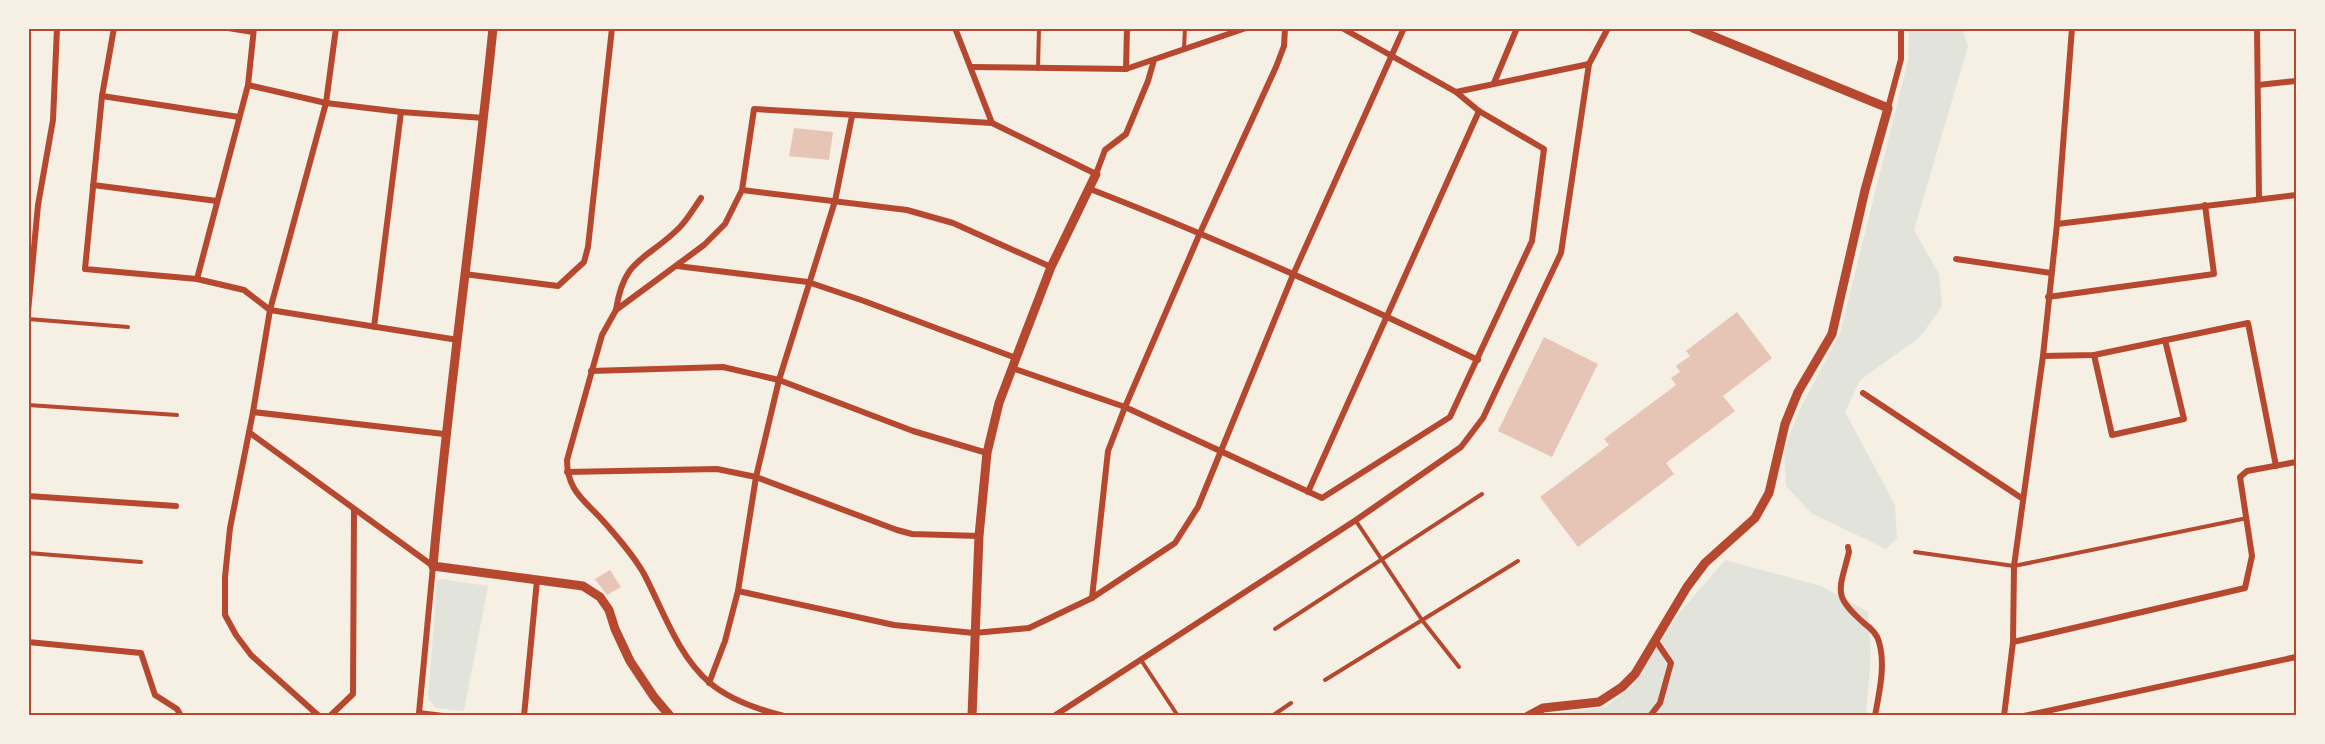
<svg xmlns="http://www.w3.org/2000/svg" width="2325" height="744" font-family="'IBM Plex Serif',serif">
  <rect width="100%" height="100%" fill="#f6efe4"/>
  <g fill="#e2e4dc">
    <path d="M1909,29H1962L1968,46L1914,230L1939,274L1942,306L1920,337L1860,380L1845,412L1895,505L1897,538L1886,549L1811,513L1786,486L1784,449L1799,411L1840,333L1908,60Z"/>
    <path d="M1725,560L1821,586L1868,612L1871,656L1866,715L1548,716L1554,713L1606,707L1633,686L1676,617Z"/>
    <path d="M441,579L488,586L464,711L436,708L428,699L437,581Z"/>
  </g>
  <g fill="#e6c5b7">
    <path d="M794,128L833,132L829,160L789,156Z"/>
    <path d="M1737,312L1772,358L1723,396L1735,411L1666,463L1674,474L1578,547L1540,497L1609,445L1604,439L1676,385L1671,378L1680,372L1676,366L1690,356L1686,351Z"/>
    <path d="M1544,337L1598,364L1552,457L1498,431Z"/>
    <path d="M610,570L621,587L607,595L595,579Z"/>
  </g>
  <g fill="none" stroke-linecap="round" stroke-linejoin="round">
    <g stroke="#b5482f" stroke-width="4">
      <path d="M1184,48L1185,28"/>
      <path d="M1038,69L1039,28"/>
      <path d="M28,319L128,327"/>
      <path d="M28,405L177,415"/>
      <path d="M1356,521L1422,620L1459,667"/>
      <path d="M1915,552L2014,566L2247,518"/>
      <path d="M28,553L141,562"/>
      <path d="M1275,629L1482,494"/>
      <path d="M1141,660L1178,716"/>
      <path d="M1325,680L1518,561"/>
      <path d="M1272,716L1291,703"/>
    </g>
    <g stroke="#b5482f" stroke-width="6">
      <path d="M114,28L102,96L85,269L197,279L244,290L270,310L458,340"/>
      <path d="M228,28L253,32"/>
      <path d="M955,28L992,123L1096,174L1105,150L1126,134L1148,81L1154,60"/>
      <path d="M2257,28L2259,198"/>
      <path d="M971,67L1126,69L1246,28"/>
      <path d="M1126,69L1127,28"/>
      <path d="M1494,83L1517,28"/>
      <path d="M248,85L326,103L401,112L484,118"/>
      <path d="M2258,85L2296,81"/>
      <path d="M1456,92L1589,64"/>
      <path d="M102,96L239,117"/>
      <path d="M1888,108L1901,59V28"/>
      <path d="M93,185L217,201"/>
      <path d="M1090,189C1222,240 1351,299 1478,360"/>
      <path d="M742,190L907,210L953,223L1051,267"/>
      <path d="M2057,224L2296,195"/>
      <path d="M1956,259L2051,273"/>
      <path d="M677,266L808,282L864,301L1016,358"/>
      <path d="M464,274L558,286L584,262L588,247L612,28"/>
      <path d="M197,279L248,85L254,28"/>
      <path d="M2048,297L2214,274L2205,205"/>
      <path d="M616,310C624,257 646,261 679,228C687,220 694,208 701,198"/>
      <path d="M28,312L38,205L53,120L57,28"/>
      <path d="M374,327L401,112"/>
      <path d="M2094,355L2112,435L2184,419L2165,340"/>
      <path d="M2043,356L2094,355L2248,323L2276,466"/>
      <path d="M1012,368L1125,407L1322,498L1450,417L1532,241L1544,149L1479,111L1456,92L1342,28"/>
      <path d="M591,371L723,367L779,380L913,431L987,453"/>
      <path d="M1863,393L2023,499"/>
      <path d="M253,412L444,434"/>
      <path d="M250,433L433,566L419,713L443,716"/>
      <path d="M567,472L717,469L756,477L897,530L912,534L979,536"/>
      <path d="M1308,492L1479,111"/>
      <path d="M28,496L176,506"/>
      <path d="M1848,547L1849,552C1839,592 1832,595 1865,624C1872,629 1877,634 1879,642C1886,665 1879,693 1875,716"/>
      <path d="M738,591L894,625L974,633L1029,628L1092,598L1175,543L1198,507L1293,275L1404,28"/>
      <path d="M1092,598L1108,451L1125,407L1200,233L1276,67L1284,46L1285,28"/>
      <path d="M28,642L141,653L155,695L177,709L181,716"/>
      <path d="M2013,642L2245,588L2252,556L2240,477L2247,471L2296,462"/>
      <path d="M709,683L725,641L738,591L756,477L779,380L835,201L852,116"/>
      <path d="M319,716L251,655L236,635L225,615V577L230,528L253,412L270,310L326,103L336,28"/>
      <path d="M330,716L353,694L354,510"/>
      <path d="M524,716L537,580"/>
      <path d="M784,716C760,710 729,699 710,683C678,656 663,610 644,574C634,556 619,539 605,523C586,501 567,492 567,460L602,335L616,310L704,245L725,224L742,190L754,109L992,123"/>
      <path d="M1054,716L1356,520L1461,447L1483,418L1561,253L1589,64L1608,28"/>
      <path d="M1650,716L1660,703L1671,663L1656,641"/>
      <path d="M2004,716L2013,642L2014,566L2043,356L2057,224L2072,28"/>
      <path d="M2024,716L2296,657"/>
    </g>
    <g stroke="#b5482f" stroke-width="9">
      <path d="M493,28C475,208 449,386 433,566L583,586L600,597L609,610L615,629L630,661L654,697L670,716"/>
      <path d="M972,716L979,536L987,453L999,403L1016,358L1051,267L1096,174"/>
      <path d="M1528,716L1543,708L1599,702L1622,687L1635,674L1687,587L1705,563L1755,518L1769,493L1785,424L1798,392L1832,334L1865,190L1888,108L1693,28"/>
    </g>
  </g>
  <rect width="2325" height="744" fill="none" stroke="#f6efe4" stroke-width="60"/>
  <rect x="30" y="30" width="2265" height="684" fill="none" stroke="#b5482f" stroke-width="2"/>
</svg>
